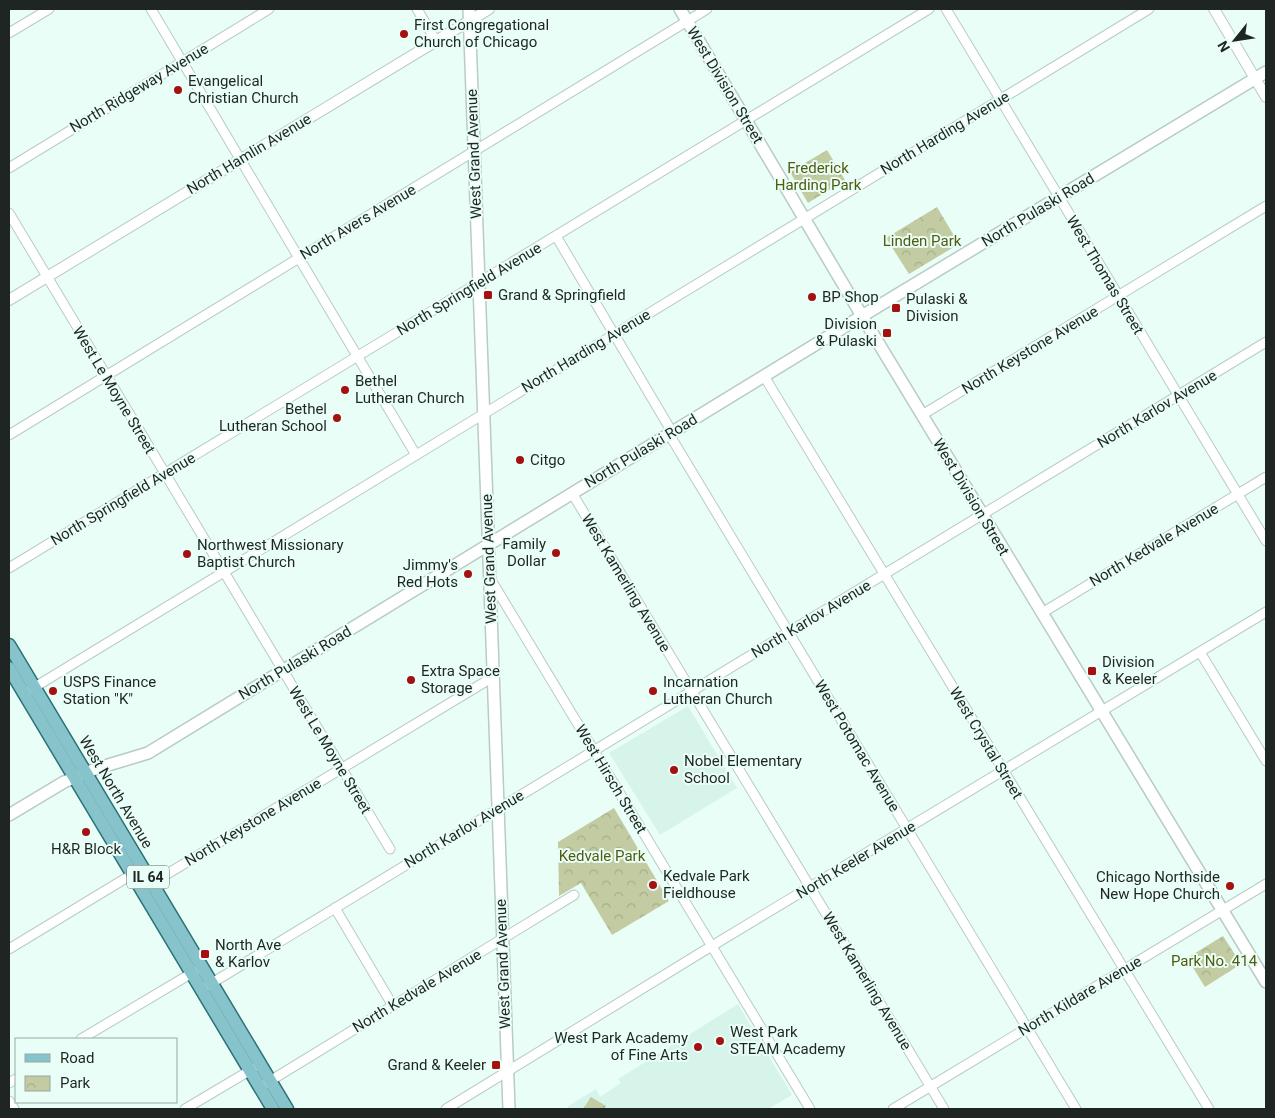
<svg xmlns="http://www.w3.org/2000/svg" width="1275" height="1118" font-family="Roboto,sans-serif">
  <defs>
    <pattern id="park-crowns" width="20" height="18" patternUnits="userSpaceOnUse" patternTransform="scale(1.25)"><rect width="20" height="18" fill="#c3cba2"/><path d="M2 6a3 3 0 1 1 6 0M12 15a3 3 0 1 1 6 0" fill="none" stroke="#a7ae8b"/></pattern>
  </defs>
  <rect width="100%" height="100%" fill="#eafef8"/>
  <g fill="#d7f4eb">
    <polygon points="688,706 737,788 660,835 609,753"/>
    <polygon points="738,1004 792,1095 768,1109 568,1109 568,1106 596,1089 600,1097 621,1083 618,1079"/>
  </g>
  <g fill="url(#park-crowns)">
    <polygon points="827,150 845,180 808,203 790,172"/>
    <polygon points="937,207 959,244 909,274 886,238"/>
    <polygon points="614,808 669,901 612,935 581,883 559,896 558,842"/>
    <polygon points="1223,936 1241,964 1205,987 1187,958"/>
    <polygon points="591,1097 606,1106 604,1109 583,1109"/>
  </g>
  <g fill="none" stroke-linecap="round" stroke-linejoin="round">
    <g stroke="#b8cbc5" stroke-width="11">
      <g id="minor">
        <polyline points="151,9 416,455"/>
        <polyline points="417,9 436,41"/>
        <polyline points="946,9 1266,541"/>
        <polyline points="9,33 49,9"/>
        <polyline points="9,168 269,9"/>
        <polyline points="9,213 390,849"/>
        <polyline points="556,236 672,432"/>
        <polyline points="764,376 1209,1109"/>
        <polyline points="922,415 1266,206"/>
        <polyline points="669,434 1076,1109"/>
        <polyline points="9,435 707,9"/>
        <polyline points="572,493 944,1109"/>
        <polyline points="9,568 929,9"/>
        <polyline points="491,580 810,1109"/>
        <polyline points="1042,613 1266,477"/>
        <polyline points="1200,652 1266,761"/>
        <polyline points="30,690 1149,9"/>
        <polyline points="149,885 493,677"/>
        <polyline points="335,908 393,1006"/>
        <polyline points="9,949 136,872"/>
        <polyline points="207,986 1266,342"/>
        <polyline points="81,1039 197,970"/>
        <polyline points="9,1083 16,1079"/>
        <polyline points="265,1084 574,895"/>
        <polyline points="9,1101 14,1109"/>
        <polyline points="185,1109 254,1068"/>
        <polyline points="446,1109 697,955 1266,612"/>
        <polyline points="893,1109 1266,884"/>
      </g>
    </g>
    <g stroke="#b8cbc5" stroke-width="12">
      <g id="tertiary">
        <polyline points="1214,9 1266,97"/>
        <polyline points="9,300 489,9"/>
      </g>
    </g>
    <g stroke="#b8cbc5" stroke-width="14">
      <g id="secondary">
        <polyline points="469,9 509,1109"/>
        <polyline points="680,9 862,316 1266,982"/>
        <polyline points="9,815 64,782 95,769 148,753 862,316 1266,72"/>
      </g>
    </g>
    <g stroke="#2d7278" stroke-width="15">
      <g id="primary">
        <polyline points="9,645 287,1109"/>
        <polyline points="9,668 273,1109"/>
      </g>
    </g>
    <use href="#minor" stroke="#fff" stroke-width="9"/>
    <use href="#tertiary" stroke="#fff" stroke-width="10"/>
    <use href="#secondary" stroke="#fff" stroke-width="11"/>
    <use href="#primary" stroke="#86c3ca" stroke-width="12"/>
  </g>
  <g fill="#a51010" stroke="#eafef8" stroke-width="2">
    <circle cx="404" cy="34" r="5"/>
    <circle cx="178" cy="90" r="5"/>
    <rect x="483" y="290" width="10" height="10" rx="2.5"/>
    <circle cx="812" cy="297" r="5"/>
    <rect x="891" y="303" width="10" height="10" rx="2.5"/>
    <rect x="882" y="328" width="10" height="10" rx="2.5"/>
    <circle cx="345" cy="390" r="5"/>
    <circle cx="337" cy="418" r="5"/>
    <circle cx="520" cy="460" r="5"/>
    <circle cx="556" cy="553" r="5"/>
    <circle cx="187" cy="554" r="5"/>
    <circle cx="468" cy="574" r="5"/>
    <rect x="1087" y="666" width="10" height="10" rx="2.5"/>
    <circle cx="411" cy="680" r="5"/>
    <circle cx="53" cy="691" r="5"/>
    <circle cx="653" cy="691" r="5"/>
    <circle cx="674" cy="770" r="5"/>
    <circle cx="86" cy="832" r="5"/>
    <circle cx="653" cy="885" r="5"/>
    <circle cx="1230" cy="886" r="5"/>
    <rect x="200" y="949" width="10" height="10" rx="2.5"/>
    <circle cx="720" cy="1041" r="5"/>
    <circle cx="698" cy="1047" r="5"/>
    <rect x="491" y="1060" width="10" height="10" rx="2.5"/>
  </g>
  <g text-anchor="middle" stroke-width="4" stroke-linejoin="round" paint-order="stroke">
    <rect fill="#eafef8" stroke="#5b6663" stroke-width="1" x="127" y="865.5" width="42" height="23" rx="4"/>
    <g font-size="14" font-weight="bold" fill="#1e2523">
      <text x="148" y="882">IL 64</text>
    </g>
    <g font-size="15" fill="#1e2523" stroke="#eafef8" text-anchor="start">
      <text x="414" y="30">First Congregational<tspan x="414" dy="17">Church of Chicago</tspan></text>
      <text x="188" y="86">Evangelical<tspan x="188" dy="17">Christian Church</tspan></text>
      <text x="498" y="300">Grand &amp; Springfield</text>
      <text x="822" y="302">BP Shop</text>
      <text x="906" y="304">Pulaski &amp;<tspan x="906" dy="17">Division</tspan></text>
      <text x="877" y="329" text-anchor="end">Division<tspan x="877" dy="17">&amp; Pulaski</tspan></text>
      <text x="355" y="386">Bethel<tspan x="355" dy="17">Lutheran Church</tspan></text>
      <text x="327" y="414" text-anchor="end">Bethel<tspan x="327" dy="17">Lutheran School</tspan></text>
      <text x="530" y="465">Citgo</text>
      <text x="546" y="549" text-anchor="end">Family<tspan x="546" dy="17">Dollar</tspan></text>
      <text x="197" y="550">Northwest Missionary<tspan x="197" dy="17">Baptist Church</tspan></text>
      <text x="458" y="570" text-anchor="end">Jimmy's<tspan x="458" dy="17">Red Hots</tspan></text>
      <text x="1102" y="667">Division<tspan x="1102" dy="17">&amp; Keeler</tspan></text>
      <text x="421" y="676">Extra Space<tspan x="421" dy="17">Storage</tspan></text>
      <text x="63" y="687">USPS Finance<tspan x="63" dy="17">Station "K"</tspan></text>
      <text x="663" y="687">Incarnation<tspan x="663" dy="17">Lutheran Church</tspan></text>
      <text x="684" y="766">Nobel Elementary<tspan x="684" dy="17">School</tspan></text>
      <text x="86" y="854" text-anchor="middle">H&amp;R Block</text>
      <text x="663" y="881">Kedvale Park<tspan x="663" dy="17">Fieldhouse</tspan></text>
      <text x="1220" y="882" text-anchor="end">Chicago Northside<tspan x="1220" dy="17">New Hope Church</tspan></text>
      <text x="215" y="950">North Ave<tspan x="215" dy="17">&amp; Karlov</tspan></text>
      <text x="730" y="1037">West Park<tspan x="730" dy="17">STEAM Academy</tspan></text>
      <text x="688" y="1043" text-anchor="end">West Park Academy<tspan x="688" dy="17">of Fine Arts</tspan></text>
      <text x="486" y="1070" text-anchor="end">Grand &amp; Keeler</text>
    </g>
    <g font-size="15" fill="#1e2523" stroke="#eafef8">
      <text transform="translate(725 85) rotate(59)" y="5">West Division Street</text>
      <text transform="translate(139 88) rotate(-31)" y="5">North Ridgeway Avenue</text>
      <text transform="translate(945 133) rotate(-31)" y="5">North Harding Avenue</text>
      <text transform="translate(249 154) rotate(-31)" y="5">North Hamlin Avenue</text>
      <text transform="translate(474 154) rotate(-92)" y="5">West Grand Avenue</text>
      <text transform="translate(1038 210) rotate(-31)" y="5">North Pulaski Road</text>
      <text transform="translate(358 222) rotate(-31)" y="5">North Avers Avenue</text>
      <text transform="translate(1105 275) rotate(59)" y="5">West Thomas Street</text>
      <text transform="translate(469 289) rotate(-31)" y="5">North Springfield Avenue</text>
      <text transform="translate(1030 350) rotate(-31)" y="5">North Keystone Avenue</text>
      <text transform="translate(586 351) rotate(-31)" y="5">North Harding Avenue</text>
      <text transform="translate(114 390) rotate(59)" y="5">West Le Moyne Street</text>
      <text transform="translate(1157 409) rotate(-31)" y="5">North Karlov Avenue</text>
      <text transform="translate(641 451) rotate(-31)" y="5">North Pulaski Road</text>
      <text transform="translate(971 497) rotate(59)" y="5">West Division Street</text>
      <text transform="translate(123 499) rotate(-31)" y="5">North Springfield Avenue</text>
      <text transform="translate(1154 545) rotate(-31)" y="5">North Kedvale Avenue</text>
      <text transform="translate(489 559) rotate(-92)" y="5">West Grand Avenue</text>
      <text transform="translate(626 583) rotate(59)" y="5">West Kamerling Avenue</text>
      <text transform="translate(811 619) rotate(-31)" y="5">North Karlov Avenue</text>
      <text transform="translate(295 663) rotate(-31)" y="5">North Pulaski Road</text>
      <text transform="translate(986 743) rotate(59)" y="5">West Crystal Street</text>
      <text transform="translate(857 746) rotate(59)" y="5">West Potomac Avenue</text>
      <text transform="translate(330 750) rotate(59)" y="5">West Le Moyne Street</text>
      <text transform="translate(611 779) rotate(59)" y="5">West Hirsch Street</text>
      <text transform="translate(116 792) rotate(59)" y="5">West North Avenue</text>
      <text transform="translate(253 822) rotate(-31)" y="5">North Keystone Avenue</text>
      <text transform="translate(464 829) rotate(-31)" y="5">North Karlov Avenue</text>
      <text transform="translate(856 860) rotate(-31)" y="5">North Keeler Avenue</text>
      <text transform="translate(503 964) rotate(-92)" y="5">West Grand Avenue</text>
      <text transform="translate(867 981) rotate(59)" y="5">West Kamerling Avenue</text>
      <text transform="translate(417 991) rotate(-31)" y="5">North Kedvale Avenue</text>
      <text transform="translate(1080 996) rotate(-31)" y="5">North Kildare Avenue</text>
    </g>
    <g font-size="15" fill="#525c0f" stroke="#eafef8">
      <text x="818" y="173">Frederick<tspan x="818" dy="17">Harding Park</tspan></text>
      <text x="922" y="246">Linden Park</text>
      <text x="602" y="861">Kedvale Park</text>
      <text x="1214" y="966">Park No. 414</text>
    </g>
  </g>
  <rect width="1275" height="1118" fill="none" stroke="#1e2523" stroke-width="20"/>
  <rect x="15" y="1038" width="162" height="65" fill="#eafef8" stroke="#98a7a3"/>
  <rect x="25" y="1054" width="25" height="8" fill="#86c3ca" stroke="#98a7a3"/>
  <text x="60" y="1063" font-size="15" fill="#1e2523">Road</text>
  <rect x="25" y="1076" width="25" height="15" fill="url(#park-crowns)" stroke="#98a7a3"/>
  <text x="60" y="1088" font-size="15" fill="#1e2523">Park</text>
  <g transform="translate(1235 40) rotate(240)" stroke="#eafef8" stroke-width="4" paint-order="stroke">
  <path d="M0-4L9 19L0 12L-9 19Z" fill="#1e2523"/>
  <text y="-8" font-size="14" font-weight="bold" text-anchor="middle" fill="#1e2523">N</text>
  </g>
</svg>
